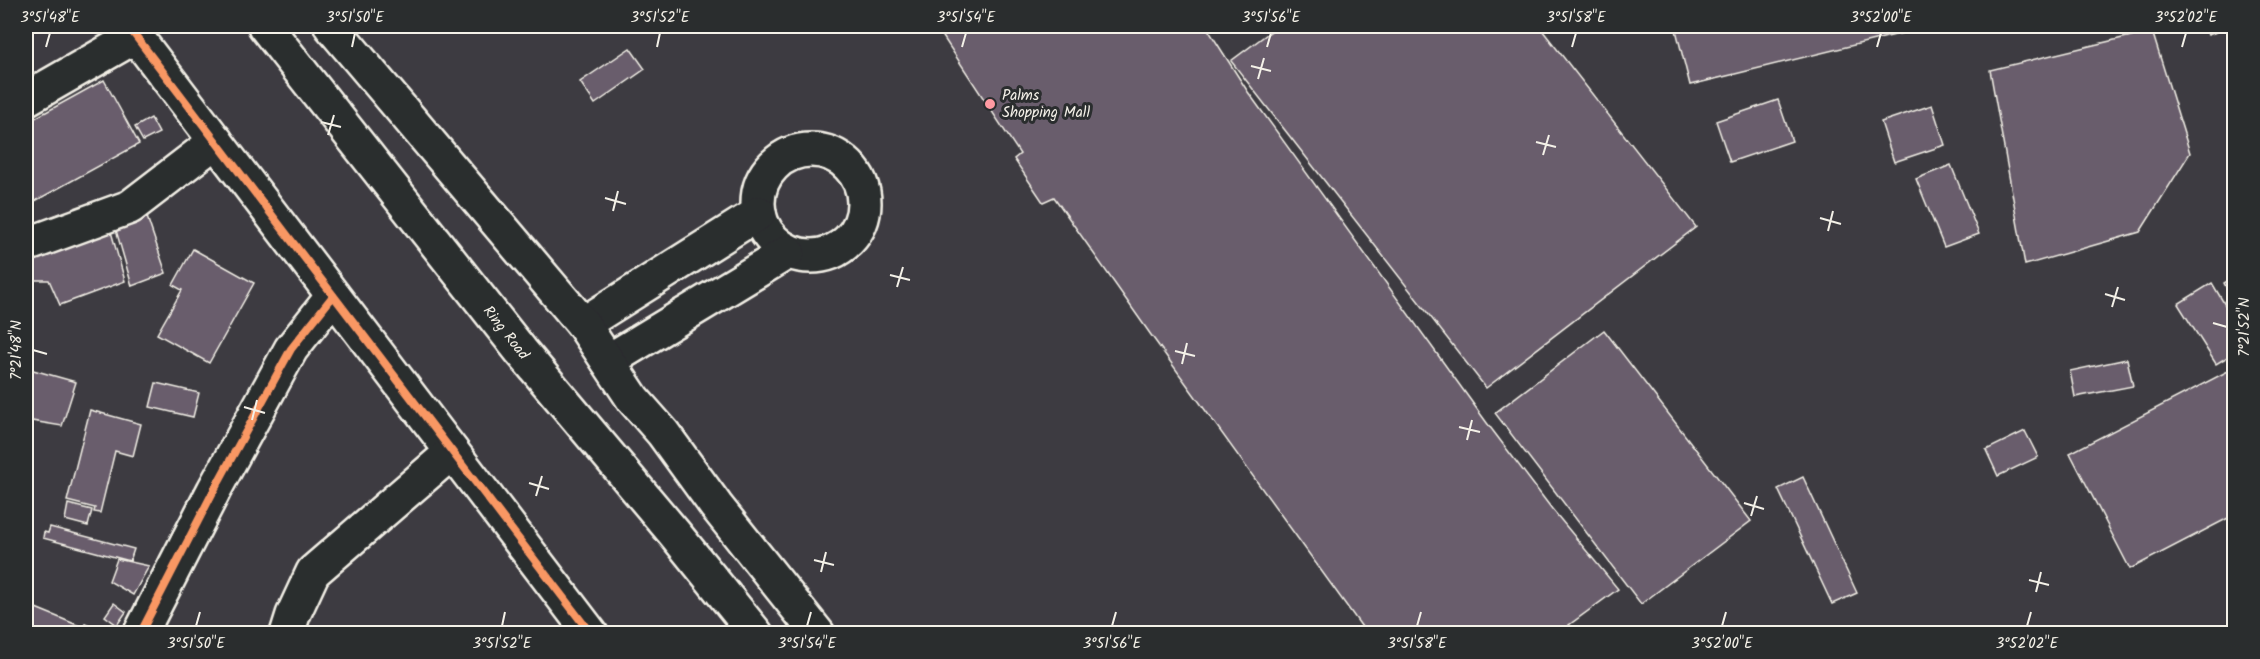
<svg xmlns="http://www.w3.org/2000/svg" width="2260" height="659" font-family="Kalam,sans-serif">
  <rect width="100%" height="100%" fill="#3d3b41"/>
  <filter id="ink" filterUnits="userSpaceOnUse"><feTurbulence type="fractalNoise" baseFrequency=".0167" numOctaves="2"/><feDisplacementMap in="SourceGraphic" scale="12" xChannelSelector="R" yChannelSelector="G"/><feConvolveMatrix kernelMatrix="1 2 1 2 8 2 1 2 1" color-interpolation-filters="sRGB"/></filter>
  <g filter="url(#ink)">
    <g fill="#695d6c" stroke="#f4f1e8" stroke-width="1.5">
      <polygon points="936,26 1206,26 1248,92 1487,423 1552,509 1618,589 1569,625 1575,634 1367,634 1151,335 1054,197 1043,202 1014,159 1020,154"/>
      <polygon points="1278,26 1539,26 1696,227 1486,388 1231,61"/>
      <polygon points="1675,26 1932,26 1690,85"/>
      <polygon points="2204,26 2230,26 2230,27 2208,35"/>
      <polygon points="2152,31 2190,153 2140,232 2025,265 1990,70"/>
      <polygon points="630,48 645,69 595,104 580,82"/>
      <polygon points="104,80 139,144 26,206 26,123"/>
      <polygon points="1778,100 1792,141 1730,162 1716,121"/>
      <polygon points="1932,105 1945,145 1894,162 1881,122"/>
      <polygon points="151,118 159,133 143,141 135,127"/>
      <polygon points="1951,165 1979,234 1944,247 1916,179"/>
      <polygon points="145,211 166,273 132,286 114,223"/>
      <polygon points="110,228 125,281 60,305 49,280 34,280 29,249"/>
      <polygon points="193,249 254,283 209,363 157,334 182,290 173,285"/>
      <polygon points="2234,277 2234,302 2224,283"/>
      <polygon points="2212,283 2234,320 2234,353 2216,364 2178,304"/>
      <polygon points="1604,330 1751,521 1641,604 1495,413"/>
      <polygon points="2127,359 2133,386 2075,397 2070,371"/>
      <polygon points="26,368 76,382 62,426 26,420"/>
      <polygon points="2230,370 2234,378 2234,515 2130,569 2070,453"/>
      <polygon points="156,383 199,393 193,417 150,407"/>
      <polygon points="90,410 141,424 133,456 115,451 100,513 94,512 95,508 67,501"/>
      <polygon points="2025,431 2038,457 1998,476 1986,450"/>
      <polygon points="1803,477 1857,593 1832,604 1778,489"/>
      <polygon points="68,504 92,510 88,526 65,520"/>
      <polygon points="50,527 134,549 130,561 43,538 44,532 48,533"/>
      <polygon points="117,559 149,566 133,595 109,581"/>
      <polygon points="114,603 126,612 117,625 105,616"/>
      <polygon points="26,604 82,627 79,634 26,634"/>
      <polygon points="85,624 108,634 81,634"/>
    </g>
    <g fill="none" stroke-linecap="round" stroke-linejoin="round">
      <g stroke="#f4f1e8" stroke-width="38">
        <g id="minor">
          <polyline points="128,26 591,634"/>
          <polyline points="26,99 136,36"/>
          <circle cx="811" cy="203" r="53"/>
          <polyline points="26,245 130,207 216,141"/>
          <polyline points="583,324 759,213"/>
          <polyline points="608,361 788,252"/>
          <polyline points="140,634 214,490 291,349 333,296"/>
          <polyline points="287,634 293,615 313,572 452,452"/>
        </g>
      </g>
      <g stroke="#f4f1e8" stroke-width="38">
        <g id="major">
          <path id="s1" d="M265 26 521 351 675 534 756 634"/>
          <polyline points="331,26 583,324 633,399 663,433 716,506 818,634"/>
        </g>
      </g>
      <use href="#minor" stroke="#2a2d2e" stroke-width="33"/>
      <use href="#major" stroke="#2a2d2e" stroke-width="33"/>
      <g stroke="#2a2d2e" stroke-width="11">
        <g id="cycleway">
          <polyline points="128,26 591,634"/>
          <polyline points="140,634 214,490 291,349 333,296"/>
        </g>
      </g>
      <use href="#cycleway" stroke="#f99763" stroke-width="8"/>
    </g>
  </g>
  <path fill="none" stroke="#f4f1e8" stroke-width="2" d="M46 47 50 33M352 47 355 33M657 47 660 33M962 47 966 33M1267 47 1271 33M1572 47 1576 33M1877 47 1881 33M2182 47 2186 33M1251 66 1271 71M1258 79 1264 58M321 122 341 127M328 135 334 115M1536 142 1556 147M1543 155 1549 135M605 198 626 204M613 211 618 191M1820 218 1841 224M1828 231 1833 211M890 275 910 280M897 287 903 267M2105 294 2125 300M2112 307 2118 287M2213 323 2227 327M33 350 47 354M1175 351 1195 356M1182 364 1187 343M244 407 265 413M252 420 257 400M1459 427 1480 432M1467 440 1472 420M529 483 549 489M536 496 542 476M1744 503 1764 509M1751 516 1757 496M814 560 834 565M821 572 826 552M2029 580 2049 585M2036 592 2041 572M196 626 200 612M502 626 505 612M807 626 811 612M1112 626 1116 612M1417 626 1421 612M1722 626 1726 612M2027 626 2031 612"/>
  <circle fill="#ff9aa2" stroke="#2a2d2e" stroke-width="2" cx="990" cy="104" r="6"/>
  <g text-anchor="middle" stroke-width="6" stroke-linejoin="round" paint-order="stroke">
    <g font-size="15" fill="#f4f1e8" stroke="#2a2d2e" text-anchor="start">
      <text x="1002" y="100">Palms<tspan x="1002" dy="17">Shopping Mall</tspan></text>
    </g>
    <g font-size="15" fill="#f4f1e8" stroke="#2a2d2e">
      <text dy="5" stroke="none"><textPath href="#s1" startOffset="390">Ring Road</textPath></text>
    </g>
  </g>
  <rect width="2260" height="659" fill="none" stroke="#2a2d2e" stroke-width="66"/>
  <rect x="33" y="33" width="2194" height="593" fill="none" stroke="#f4f1e8" stroke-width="2"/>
  <g font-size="15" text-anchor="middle" fill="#f4f1e8">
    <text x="50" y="22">3°51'48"E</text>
    <text x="355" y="22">3°51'50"E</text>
    <text x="660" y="22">3°51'52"E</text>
    <text x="966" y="22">3°51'54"E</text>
    <text x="1271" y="22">3°51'56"E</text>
    <text x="1576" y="22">3°51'58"E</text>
    <text x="1881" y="22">3°52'00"E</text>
    <text x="2186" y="22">3°52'02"E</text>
    <text transform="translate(2244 327) rotate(-90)" y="5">7°21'52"N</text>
    <text transform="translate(16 350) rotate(-90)" y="5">7°21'48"N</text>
    <text x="196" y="648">3°51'50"E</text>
    <text x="502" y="648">3°51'52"E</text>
    <text x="807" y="648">3°51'54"E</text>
    <text x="1112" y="648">3°51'56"E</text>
    <text x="1417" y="648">3°51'58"E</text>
    <text x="1722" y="648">3°52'00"E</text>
    <text x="2027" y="648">3°52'02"E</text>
  </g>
</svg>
